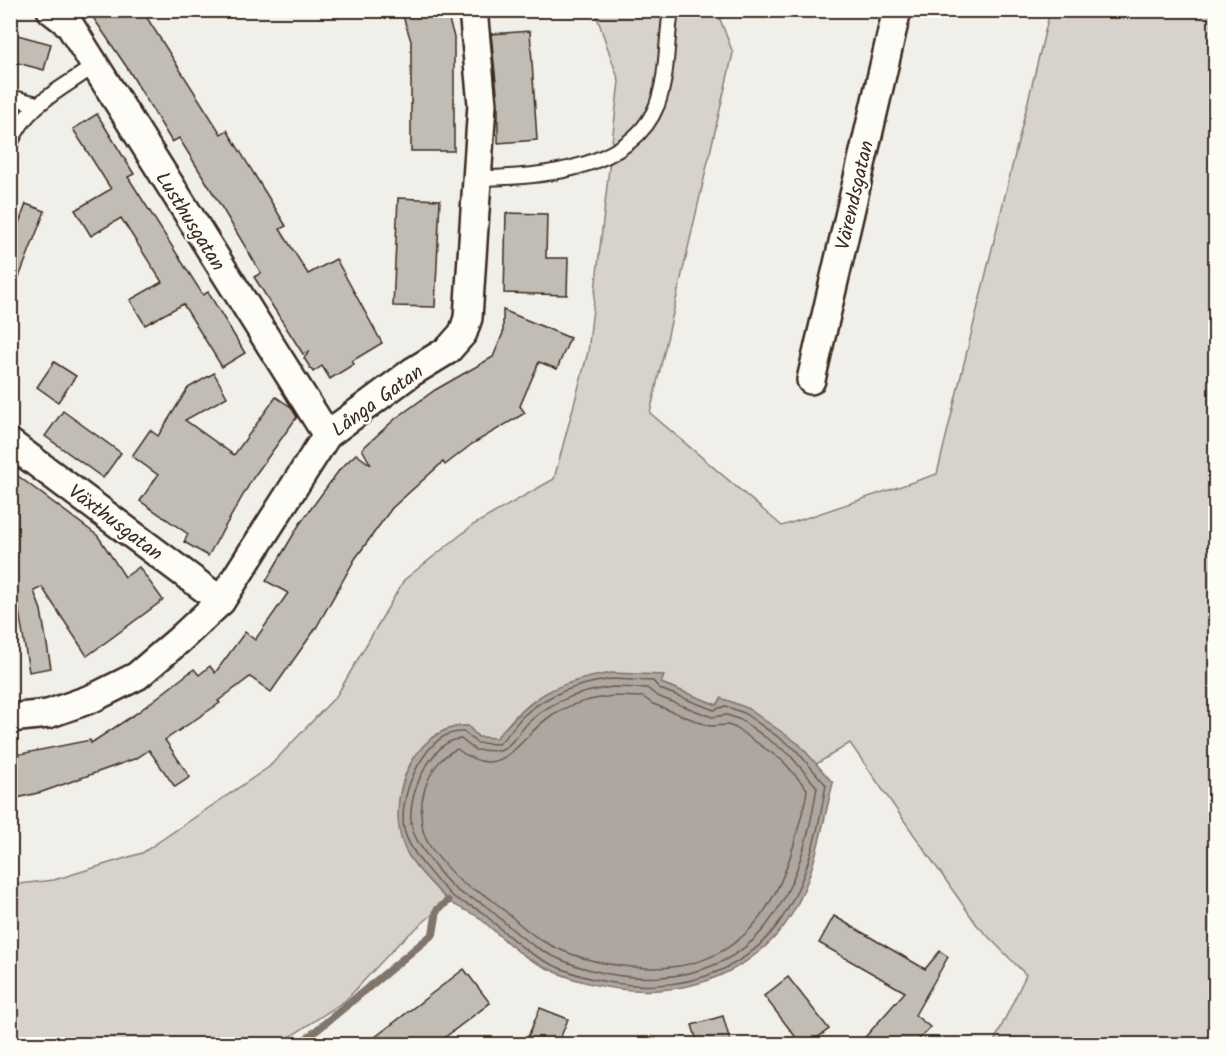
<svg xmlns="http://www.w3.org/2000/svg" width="1226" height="1055" font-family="Kalam,sans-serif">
  <rect width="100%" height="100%" fill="#f1efea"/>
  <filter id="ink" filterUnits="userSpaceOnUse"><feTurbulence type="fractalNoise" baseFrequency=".0167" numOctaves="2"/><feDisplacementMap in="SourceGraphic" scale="12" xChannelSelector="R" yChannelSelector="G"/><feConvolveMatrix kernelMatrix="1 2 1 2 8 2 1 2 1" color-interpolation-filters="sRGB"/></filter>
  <g filter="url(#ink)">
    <path fill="#d7d2cc" stroke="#897e75" stroke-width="1.5" d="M595 11H717L733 53 650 413 782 526 937 474 1050 11H1215V1044H993L1026 975 977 925 850 743 815 765 799 744 717 705 661 683 664 675 520 711 496 738 478 737 468 726C430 725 403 764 399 800 398 812 406 843 410 855 413 867 439 890 448 901L399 943 345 1001 279 1044H11L10 885 54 880 142 853 269 767 337 695 404 580 473 525 554 479 588 352 619 81Z"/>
    <path fill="#aea69f" stroke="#80746b" stroke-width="1.5" d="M611 673 664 675 661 683 717 705 721 698 747 708 799 744 833 783C820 834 812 898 774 938 710 1005 607 1003 531 960 510 948 496 931 478 917 469 911 458 908 450 902 442 896 416 867 410 858 380 814 409 724 468 726L478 737 496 738C535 694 553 683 611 673Z"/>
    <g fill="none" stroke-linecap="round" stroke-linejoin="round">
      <g stroke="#695c52" stroke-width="1.5">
        <path d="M612 679 653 681 660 689 714 710 725 706 744 713 795 749 826 785C818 834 804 894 771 933 713 1001 603 997 532 954 513 942 499 927 483 913 474 906 460 903 451 895 436 881 408 850 404 829 400 805 410 776 424 756 434 742 445 731 464 732L477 743 498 744C508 737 514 725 523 716 548 693 579 684 612 679Z"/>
        <path d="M612 687 647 688 657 696 712 717 727 715 741 720 789 754 817 787C810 834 796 888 766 926 713 994 603 988 536 947 517 936 504 921 487 907 479 900 468 898 459 892 446 883 418 846 413 831 406 810 417 779 429 762 437 751 446 739 461 739L475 750 500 751C513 745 520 730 530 721 554 699 581 692 612 687Z"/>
        <path d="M613 696 643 697 653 704 709 726 728 725 736 728 783 761 807 789C806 802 801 816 798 829 777 917 731 977 632 967 599 964 570 957 541 940 522 929 509 913 492 900 484 893 472 890 464 884 455 878 433 852 428 843 412 814 425 762 457 749 504 785 518 737 552 715 571 703 591 699 613 696Z"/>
      </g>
      <polyline stroke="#80746b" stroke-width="8" points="300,1044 433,934 437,910 448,901"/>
    </g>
    <g fill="#c1bcb4" stroke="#3b2a1e" stroke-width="1.5">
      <polygon points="88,10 142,10 221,134 227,130 286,226 280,229 308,274 336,259 382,343 352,361 354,364 330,379 322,366 313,372 304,358 310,351 303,354 254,277 261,273 210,188 179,138 172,142 128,69"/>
      <polygon points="401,10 446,10 454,37 454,151 411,151 411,41"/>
      <polygon points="530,31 537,140 498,143 498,102 491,34"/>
      <polygon points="10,33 51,44 44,70 10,61"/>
      <polygon points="97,114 134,174 128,177 203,295 208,292 245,353 222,367 183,304 145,325 130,300 162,282 121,218 91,236 75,210 111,189 73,129"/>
      <polygon points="398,198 440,200 435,307 393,306"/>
      <polygon points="26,204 45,211 12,295 10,219 19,223"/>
      <polygon points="506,213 547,214 546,258 568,258 567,295 504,293"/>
      <polygon points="503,310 570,338 557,369 539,362 520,406 525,413 472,444 445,465 443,462 392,508 355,559 316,628 271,692 250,677 218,701 220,703 165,740 190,777 175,787 149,750 137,758 42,792 17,798 14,789 10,790 10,756 90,740 91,743 137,713 194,669 199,675 210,666 215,673 245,632 255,640 288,593 266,581 299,525 340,469 356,454 371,465 362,449 395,419 435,390 493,357 503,333"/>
      <polygon points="54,362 76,376 58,402 37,387"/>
      <polygon points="214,373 227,397 185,420 234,455 276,397 291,407 297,417 253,478 208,556 184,542 188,534 140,501 158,475 132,456 150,430 158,436 188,388"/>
      <polygon points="63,411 121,453 103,478 45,436"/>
      <polygon points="10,470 98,536 125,577 139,567 163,600 87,656 42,587 34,591 41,610 51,668 29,672 14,581 10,578"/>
      <polygon points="834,916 925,969 940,951 948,957 915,1015 930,1027 915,1044 859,1044 905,992 819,943"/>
      <polygon points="464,969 490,1003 436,1044 366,1044"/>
      <polygon points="788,977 829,1029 809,1044 801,1044 764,996"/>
      <polygon points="540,1008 568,1019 558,1044 525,1044"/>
      <polygon points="723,1016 731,1044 698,1044 692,1025"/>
    </g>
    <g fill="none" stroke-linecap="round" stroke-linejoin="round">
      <g stroke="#3b2a1e" stroke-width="18">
        <g id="lane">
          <polyline points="10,97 37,104"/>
          <path d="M10 144C28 102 60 91 95 65"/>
          <path d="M475 178C535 178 631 171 657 105 668 75 666 42 671 10"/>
        </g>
      </g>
      <g stroke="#3b2a1e" stroke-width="32">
        <g id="street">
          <polyline points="51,10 69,24 327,435"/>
          <polyline points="811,380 897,10"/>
          <polyline points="10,443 221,601"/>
          <polyline points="10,718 48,714 93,698 137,676 179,640 221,601 327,435 412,372 448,350 463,333 468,318 482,104 473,10"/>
        </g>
      </g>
      <use href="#lane" stroke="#fdfcf7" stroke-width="14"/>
      <use href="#street" stroke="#fdfcf7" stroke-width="27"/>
    </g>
  </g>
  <g text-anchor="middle" stroke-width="5" stroke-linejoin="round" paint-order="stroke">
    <g font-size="20" fill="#3b2a1e" stroke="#fdfcf7">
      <text transform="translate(854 195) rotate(-77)" y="7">Värendsgatan</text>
      <text transform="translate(191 221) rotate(58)" y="7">Lusthusgatan</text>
      <text transform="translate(377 400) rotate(-36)" y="7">Långa Gatan</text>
      <text transform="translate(116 522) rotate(37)" y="7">Växthusgatan</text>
    </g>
  </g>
  <rect width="1226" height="1055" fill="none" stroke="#fdfcf7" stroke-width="36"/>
  <rect x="18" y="18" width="1190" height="1019" fill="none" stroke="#3b2a1e" stroke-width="2" filter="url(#ink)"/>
</svg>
